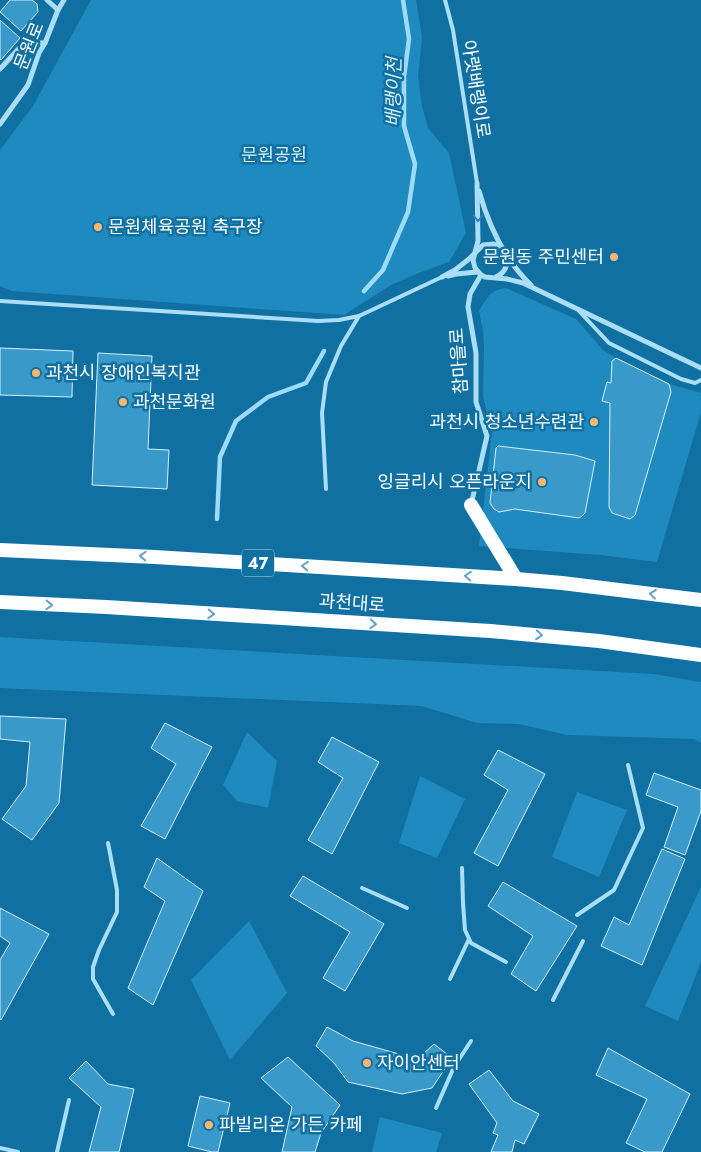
<svg xmlns="http://www.w3.org/2000/svg" width="701" height="1152" font-family="Jost,'Noto Sans KR',sans-serif">
  <rect width="100%" height="100%" fill="#1070a2"/>
  <g fill="#1f8ac0">
    <polygon points="91,0 416,0 422,37 418,77 422,106 428,128 449,153 466,233 449,262 421,272 391,285 344,315 12,291 0,286 0,150 33,106"/>
    <path d="M506 288 576 319 604 351 616 358 669 384 701 393V412L657 562 601 555 479 546 492 432 483 396 484 348 483 331 479 311C487 298 490 290 506 288Z"/>
    <polygon points="0,637 653,674 701,682 701,742 694,739 567,735 519,724 477,723 422,706 0,688"/>
    <polygon points="247,732 277,761 268,808 237,801 223,785"/>
    <polygon points="420,776 465,799 437,858 399,843"/>
    <polygon points="577,792 627,810 599,877 552,857"/>
    <polygon points="701,887 701,962 678,1021 645,1006"/>
    <polygon points="249,921 287,993 230,1060 191,980"/>
    <polygon points="380,1117 442,1133 436,1152 372,1152"/>
  </g>
  <g fill="none" stroke-linecap="round" stroke-linejoin="round">
    <g stroke="#9cdbf9" stroke-width="4.5">
      <polyline points="364,291 383,270 408,212 415,164 404,126 404,77 409,39 403,0"/>
      <polyline points="217,519 220,457 236,421 268,397 306,383 324,351"/>
    </g>
  </g>
  <g fill="#3999c8" stroke="#d3f0fe">
    <polygon points="10,0 32,0 37,4 38,12 21,31 0,12"/>
    <polygon points="0,20 20,38 1,60 0,59"/>
    <polygon points="0,348 73,351 72,397 0,395"/>
    <polygon points="98,353 152,356 148,449 169,450 167,489 92,485"/>
    <polygon points="616,358 669,384 671,392 635,515 630,519 612,513 609,507 610,403 602,401 607,382 611,383 612,361"/>
    <polygon points="498,446 575,455 595,461 585,513 582,516 579,518 515,509 499,512 494,509 490,503 496,448"/>
    <polygon points="0,716 66,719 59,803 32,840 2,819 26,786 30,742 0,739"/>
    <polygon points="165,723 212,747 165,839 141,826 176,764 151,748"/>
    <polygon points="332,737 379,762 332,854 308,840 343,778 318,762"/>
    <polygon points="498,750 545,774 498,866 474,853 508,790 484,775"/>
    <polygon points="654,773 701,790 701,811 685,855 664,847 678,807 646,795"/>
    <polygon points="662,849 685,859 642,965 601,946 614,917 629,925"/>
    <polygon points="157,858 203,891 153,1005 128,988 165,901 144,887"/>
    <polygon points="303,876 384,924 345,991 323,978 350,932 290,896"/>
    <polygon points="503,882 577,926 536,991 511,974 533,936 488,906"/>
    <polygon points="0,908 49,934 1,1020 0,1019 0,960 10,943 0,936"/>
    <polygon points="327,1027 353,1041 413,1058 422,1055 434,1044 452,1058 432,1088 402,1094 348,1082 334,1063 316,1046"/>
    <polygon points="608,1048 690,1094 662,1152 645,1152 626,1143 647,1099 596,1075"/>
    <polygon points="288,1057 340,1105 321,1133 315,1152 282,1152 292,1107 261,1078"/>
    <polygon points="86,1061 108,1084 134,1089 119,1152 89,1152 101,1107 69,1078"/>
    <polygon points="489,1070 513,1101 539,1114 524,1144 515,1140 512,1152 491,1152 498,1135 493,1133 497,1123 469,1084"/>
    <polygon points="200,1096 230,1103 218,1152 212,1152 188,1146"/>
  </g>
  <g fill="none" stroke-linecap="round" stroke-linejoin="round">
    <g stroke="#aaddf6" stroke-width="4">
      <polyline points="445,0 453,30 477,183"/>
      <polyline points="0,301 318,321 339,320 359,316 442,277"/>
      <polyline points="579,311 609,343 681,379 695,383 701,380"/>
      <polyline points="326,489 322,413 326,382 341,346 359,316"/>
      <polyline points="108,843 117,890 117,912 99,950 93,967 93,979 113,1014"/>
      <polyline points="462,868 463,903 465,930 471,943 506,962"/>
      <polyline points="362,888 407,908"/>
      <polyline points="577,915 614,890 643,828 628,765"/>
      <polyline points="450,979 469,939"/>
      <polyline points="553,1000 583,941"/>
      <polyline points="436,1108 454,1067 471,1041"/>
      <polyline points="0,1148 18,1152"/>
      <polyline points="57,1152 69,1100"/>
    </g>
    <g stroke="#aaddf6" stroke-width="5">
      <polyline points="47,0 58,10"/>
      <polyline points="0,69 24,43 45,43"/>
      <polyline points="0,124 28,85 39,53 45,43 58,10 64,0"/>
      <polyline points="477,183 478,241 473,260 475,268 481,275 485,277 507,279 523,283 701,368"/>
      <path d="M479 191C489 227 504 259 531 285"/>
      <polyline points="448,276 456,274 477,272"/>
      <polyline points="442,277 455,270 469,259 483,245 494,244 499,246"/>
      <path d="M496 277C505 273 508 266 507 256"/>
      <polyline points="471,505 487,436 476,402 476,353 468,307 470,294 481,275"/>
    </g>
    <g stroke="#fcfeff" stroke-width="14">
      <polyline points="471,505 516,579"/>
      <polyline points="0,550 155,557 516,579 562,583 701,600"/>
      <polyline points="0,602 106,607 490,631 599,641 701,655"/>
    </g>
  </g>
  <defs><path id="oneway-chevron" d="M-2-3.5L2.5 0L-2 3.5" fill="none" stroke-width="1.6" stroke-linecap="round" stroke-linejoin="round" transform="scale(1.25)"/></defs>
  <use stroke="#2f86b3" href="#oneway-chevron" transform="translate(478 218) rotate(90)"/>
  <g stroke="#63a2c3">
    <use href="#oneway-chevron" transform="translate(143 556) rotate(-177)"/>
    <use href="#oneway-chevron" transform="translate(305 566) rotate(-176)"/>
    <use href="#oneway-chevron" transform="translate(468 576) rotate(-176)"/>
    <use href="#oneway-chevron" transform="translate(653 594) rotate(-173)"/>
    <use href="#oneway-chevron" transform="translate(49 605) rotate(3)"/>
    <use href="#oneway-chevron" transform="translate(211 614) rotate(4)"/>
    <use href="#oneway-chevron" transform="translate(373 624) rotate(4)"/>
    <use href="#oneway-chevron" transform="translate(539 635) rotate(5)"/>
  </g>
  <g fill="#ffb66f" stroke="#1070a2" stroke-width="2">
    <circle cx="98" cy="227" r="5"/>
    <circle cx="614" cy="257" r="5"/>
    <circle cx="36" cy="373" r="5"/>
    <circle cx="123" cy="402" r="5"/>
    <circle cx="594" cy="422" r="5"/>
    <circle cx="542" cy="482" r="5"/>
    <circle cx="367" cy="1063" r="5"/>
    <circle cx="209" cy="1125" r="5"/>
  </g>
  <g text-anchor="middle" stroke-width="5" stroke-linejoin="round" paint-order="stroke">
    <rect fill="#1070a2" stroke="#b7d4e3" stroke-width="1" x="242" y="549.5" width="32" height="27" rx="4"/>
    <g font-size="16" font-weight="bold" fill="#fff">
      <text x="258" y="569">47</text>
    </g>
    <g font-size="18" fill="#fff" stroke="#1070a2">
      <text transform="translate(29 46) rotate(-68)" y="6">문원로</text>
      <text transform="translate(476 89) rotate(81)" y="6">아랫배랭이로</text>
      <text transform="translate(459 361) rotate(-94)" y="6">참마을로</text>
      <text transform="translate(352 603) rotate(4)" y="6">과천대로</text>
    </g>
    <g font-size="18" fill="#d3f0fe" stroke="#1070a2">
      <text x="274" y="161">문원공원</text>
    </g>
    <g font-size="18" fill="#fff" stroke="#1070a2" text-anchor="start">
      <text x="108" y="233">문원체육공원 축구장</text>
      <text x="604" y="263" text-anchor="end">문원동 주민센터</text>
      <text x="46" y="379">과천시 장애인복지관</text>
      <text x="133" y="408">과천문화원</text>
      <text x="584" y="428" text-anchor="end">과천시 청소년수련관</text>
      <text x="532" y="488" text-anchor="end">잉글리시 오픈라운지</text>
      <text x="377" y="1069">자이안센터</text>
      <text x="219" y="1131">파빌리온 가든 카페</text>
    </g>
    <g font-size="19" font-style="italic" fill="#d4effd" stroke="#1070a2">
      <text transform="translate(393 92) rotate(-89)" y="7">배랭이천</text>
    </g>
  </g>
</svg>
